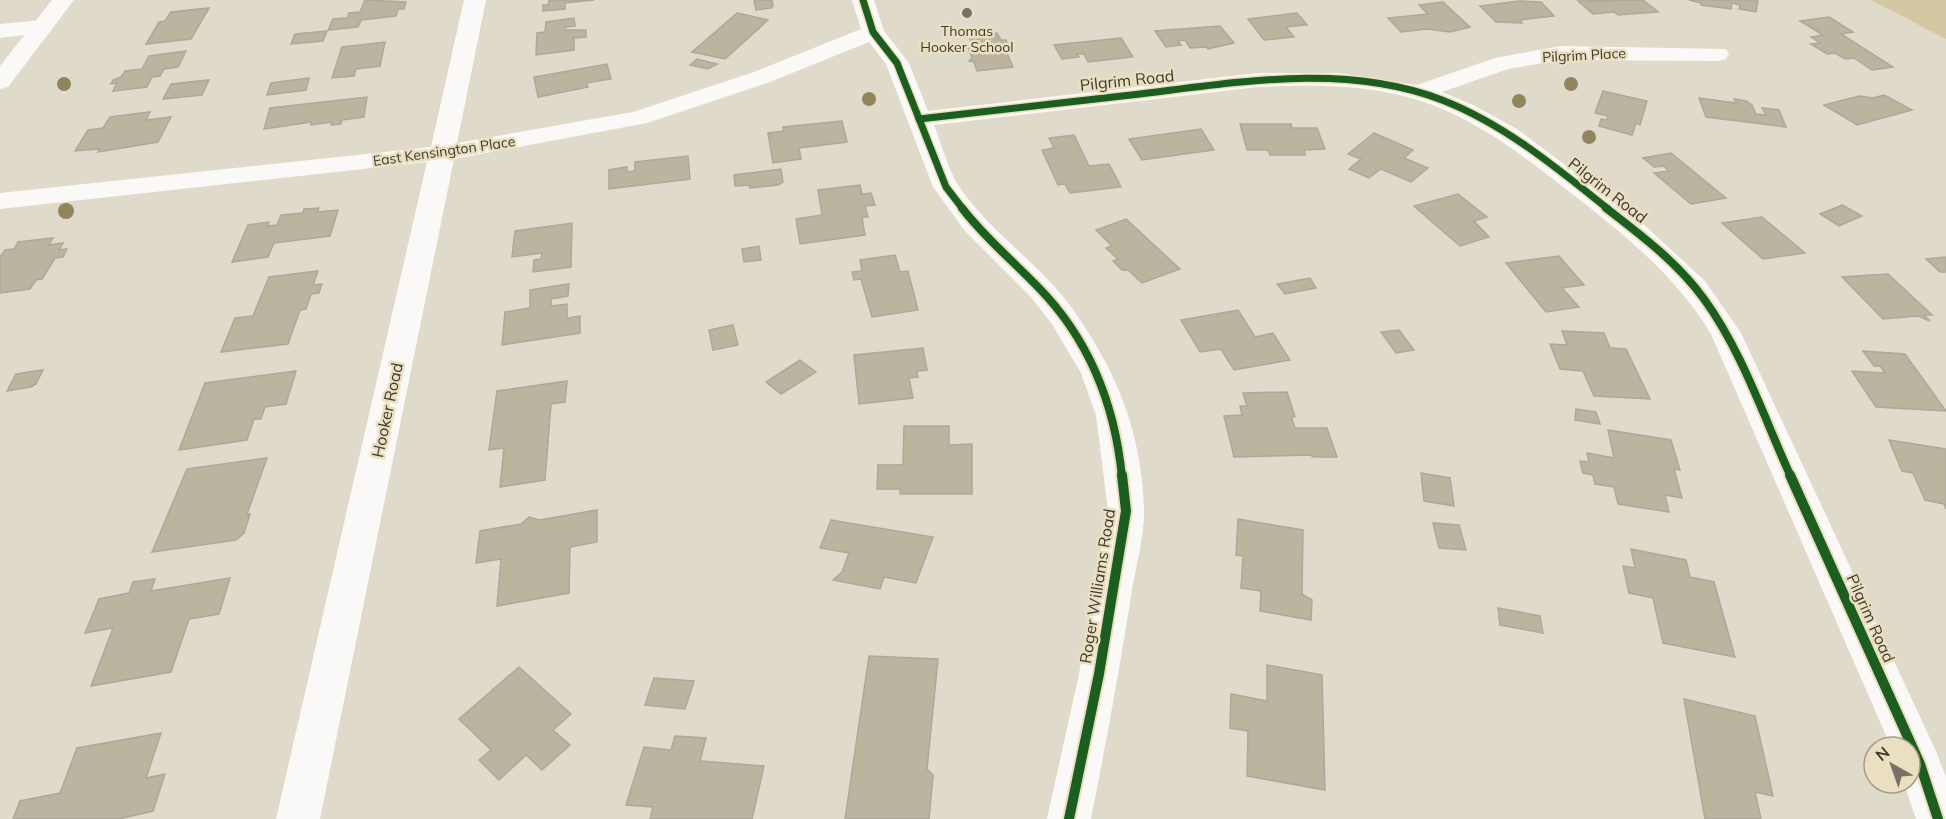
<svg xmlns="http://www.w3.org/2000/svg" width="1946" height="819" font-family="Mulish,sans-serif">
  <rect width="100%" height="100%" fill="#e0daca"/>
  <polygon fill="#d4c8a3" points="1871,0 1946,0 1946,39"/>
  <g fill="#bbb49f" stroke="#ada89b" stroke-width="1.5">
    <polygon points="365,0 406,2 404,9 398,9 396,16 361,20 358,27 328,30 333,19 347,18 349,13 360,12"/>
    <polygon points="549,0 594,0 565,3 565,9 543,11 543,5 548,5"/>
    <polygon points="772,0 773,6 771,8 756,10 754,1"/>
    <polygon points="1643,0 1658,12 1618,15 1614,12 1593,14 1578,1"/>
    <polygon points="1689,0 1753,0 1758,1 1756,12 1739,9 1740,5 1732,3 1731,9 1701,5 1701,3"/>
    <polygon points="1519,1 1541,2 1554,16 1520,20 1522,23 1496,22 1480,6"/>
    <polygon points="1443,2 1470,27 1450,32 1427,29 1401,32 1388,18 1428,14 1419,5"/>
    <polygon points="209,8 191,39 146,44 159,22 165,21 171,12"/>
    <polygon points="737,13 768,20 725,59 692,52"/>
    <polygon points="1297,13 1307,25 1286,27 1294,37 1264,40 1248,19"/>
    <polygon points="1829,17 1853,32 1841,34 1893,67 1872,70 1854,58 1845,59 1835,53 1827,54 1811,44 1820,43 1811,37 1823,35 1800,21"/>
    <polygon points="574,18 575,26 565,27 565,30 586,30 586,37 574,38 574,50 536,55 537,33 545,32 546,22"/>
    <polygon points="1220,26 1234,43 1208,49 1206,47 1190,48 1185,40 1178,41 1181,45 1166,47 1155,31"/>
    <polygon points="327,31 323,41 291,44 295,34"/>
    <polygon points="997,33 1001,40 1006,40 1008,44 1003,44 1013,67 977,71 974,62 969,61 972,58 968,48 981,47 979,43 972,44 969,36"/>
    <polygon points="1121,38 1133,57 1088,62 1084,54 1077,54 1079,57 1062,59 1054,45"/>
    <polygon points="385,42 380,66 356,69 354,76 332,78 342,47"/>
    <polygon points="186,51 178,67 164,69 160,76 152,77 147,87 113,91 117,83 111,84 113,80 121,77 125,71 142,69 149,56"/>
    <polygon points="697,59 717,64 708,69 690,65"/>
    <polygon points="607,64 611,79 586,83 588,87 538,97 534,77"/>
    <polygon points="309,78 306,90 267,95 271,83"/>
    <polygon points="209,80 202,95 163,99 171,84"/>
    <polygon points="1603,91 1647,101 1640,125 1636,123 1632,135 1599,126 1601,119 1607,120 1608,116 1595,113"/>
    <polygon points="1884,95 1912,110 1857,125 1824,105 1859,96 1873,98"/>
    <polygon points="367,97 364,117 342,120 341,124 331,125 332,122 311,125 311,122 264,129 270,108"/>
    <polygon points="1699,98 1736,103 1734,99 1746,101 1752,105 1756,114 1766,115 1762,108 1779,110 1786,127 1706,117"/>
    <polygon points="150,112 146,120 171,117 158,142 98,152 100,149 75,151 88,130 103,128 110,117"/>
    <polygon points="842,121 847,142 799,148 801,159 773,163 768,133 784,131 783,127"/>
    <polygon points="1240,124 1291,124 1292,128 1317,128 1325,149 1304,150 1305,155 1270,155 1268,150 1247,150"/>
    <polygon points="1201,129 1214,150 1142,160 1129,139"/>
    <polygon points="1374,133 1413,150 1404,158 1428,168 1411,182 1381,169 1369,178 1349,169 1361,159 1348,154"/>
    <polygon points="1074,135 1089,166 1109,164 1121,187 1070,193 1065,184 1058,185 1042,150 1054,148 1049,138"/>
    <polygon points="1671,153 1726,198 1691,204 1654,173 1669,171 1663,166 1654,167 1643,158"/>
    <polygon points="688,156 690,179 609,189 609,170 627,167 627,172 635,171 635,162"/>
    <polygon points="781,169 783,182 778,185 750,188 749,185 735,186 734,175"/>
    <polygon points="860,185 862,194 871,193 875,205 865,206 868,217 862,217 865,235 800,244 796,219 822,215 818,190"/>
    <polygon points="1458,194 1487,217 1474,221 1489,237 1460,246 1414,206"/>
    <polygon points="1842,205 1862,216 1839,226 1820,214"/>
    <polygon points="319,208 317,212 338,210 330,236 274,243 268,257 232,262 248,225 269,222 267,226 277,225 281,215 303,213 304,209"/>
    <polygon points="1762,217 1805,253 1763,259 1722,223"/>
    <polygon points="1126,219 1180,269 1142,283 1128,270 1122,270 1113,261 1118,259 1106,248 1112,246 1096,230"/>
    <polygon points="572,223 571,267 533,272 534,260 541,259 542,253 512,257 515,231"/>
    <polygon points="53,238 49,245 63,243 59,250 67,249 63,257 55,258 42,279 36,280 30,289 0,293 0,257 5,250 14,249 18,242"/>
    <polygon points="759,246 761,260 744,262 742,249"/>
    <polygon points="895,255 900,272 908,271 918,310 872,317 861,279 854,280 852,272 862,271 860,260"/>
    <polygon points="1559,256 1584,285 1562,288 1579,307 1546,312 1506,263"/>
    <polygon points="1946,257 1946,272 1940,272 1926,259"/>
    <polygon points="318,271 313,285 322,284 319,293 311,294 306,309 300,310 288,344 221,352 235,318 253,316 269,277"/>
    <polygon points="1888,274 1932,315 1924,315 1930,321 1918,316 1883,319 1842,277"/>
    <polygon points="1310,278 1316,288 1285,294 1277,284"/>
    <polygon points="569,284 568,296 551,299 551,306 567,304 567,318 580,316 580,333 502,345 505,312 530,308 530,290"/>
    <polygon points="1238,310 1255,337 1273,333 1290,360 1234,370 1221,349 1200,352 1181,320"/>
    <polygon points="733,325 738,345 713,350 709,330"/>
    <polygon points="1399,330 1414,350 1396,353 1381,332"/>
    <polygon points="1562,331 1604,333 1610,348 1626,349 1650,399 1594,396 1583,371 1560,369 1550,344 1567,345"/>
    <polygon points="923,348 927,370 917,371 918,377 909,378 913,398 859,404 854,355"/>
    <polygon points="1863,351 1905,354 1946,411 1876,407 1852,371 1885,373 1880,366 1874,366"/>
    <polygon points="800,360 816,372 781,394 766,382"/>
    <polygon points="43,370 36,384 31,387 7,391 16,374"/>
    <polygon points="296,371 286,404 265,407 261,419 254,419 247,440 179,450 205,383"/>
    <polygon points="567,381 565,402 551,404 545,480 500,487 504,448 489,450 497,391"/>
    <polygon points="1287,392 1295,417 1291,416 1295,428 1327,428 1337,457 1314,457 1310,455 1234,457 1224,416 1242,415 1240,406 1247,406 1243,393"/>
    <polygon points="1576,409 1596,412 1600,424 1575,420"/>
    <polygon points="904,426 949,426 949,445 972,444 972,494 900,494 900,489 877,489 878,465 903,465"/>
    <polygon points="1608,430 1671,440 1680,470 1674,469 1682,498 1665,495 1669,512 1618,504 1614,487 1595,484 1593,475 1583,473 1580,461 1589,462 1587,453 1614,458"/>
    <polygon points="1889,440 1946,449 1946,509 1944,504 1925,500 1913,473 1902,471"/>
    <polygon points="267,458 247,514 250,514 244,533 236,540 152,552 187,469"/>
    <polygon points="1421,473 1450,478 1454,506 1424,501"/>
    <polygon points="597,510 597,542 570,547 569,593 497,606 501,559 476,563 480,531 521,524 529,517 540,520"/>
    <polygon points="1238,519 1303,530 1302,594 1312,600 1311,620 1260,611 1261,591 1241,588 1243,556 1236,555"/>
    <polygon points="831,520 933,537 916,583 884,577 880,589 833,580 842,572 849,553 820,548"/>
    <polygon points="1433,523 1459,525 1466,550 1439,548"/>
    <polygon points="1631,549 1686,560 1690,577 1714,582 1735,657 1663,643 1653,598 1629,593 1623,566 1635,568"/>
    <polygon points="230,578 219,614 189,619 171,672 91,686 113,628 85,633 99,599 129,593 133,582 155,579 151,591"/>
    <polygon points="1498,608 1540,616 1543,633 1500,625"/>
    <polygon points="869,656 938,659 927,769 933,775 929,819 845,819"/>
    <polygon points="1267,665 1322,675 1325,790 1247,776 1248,731 1230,728 1231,694 1267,701"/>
    <polygon points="519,667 571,714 553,730 570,745 542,770 526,755 499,780 479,760 491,750 459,719"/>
    <polygon points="654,678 694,681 685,709 645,705"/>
    <polygon points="1684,699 1755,716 1773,796 1755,792 1761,819 1705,819"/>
    <polygon points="161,733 146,778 165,774 153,811 119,819 13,819 20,801 60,793 77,748"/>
    <polygon points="675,736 706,738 700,761 764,766 752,819 650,819 653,807 626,805 644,747 671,750"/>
  </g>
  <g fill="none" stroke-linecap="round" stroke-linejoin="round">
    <g fill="#faf9f7" fill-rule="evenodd">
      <path d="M464 0H486L457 143 633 112 754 72 861 29 852 0H874L884 31 909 63 928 111 1258 73H1338L1417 85 1495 58 1561 46 1726 49 1729 54 1726 59 1718 61 1561 60 1508 69 1442 92 1473 105 1517 129 1640 221 1705 281 1741 333 1935 749 1946 777V819H1916L1904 783H1910V747H1891L1711 334C1676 276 1624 234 1571 193 1521 154 1469 113 1407 97 1359 84 1308 85 1258 87L934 125C942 145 948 170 960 188 992 234 1042 265 1074 311 1117 372 1142 434 1144 509 1145 535 1136 565 1132 590 1120 667 1106 743 1091 819H1047L1079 674 1108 511 1096 415 1081 373 1052 324 1030 296 965 231 933 187 886 64 869 42 770 82 647 123 454 159 320 819H276L427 162 0 209V193L431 147Z"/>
      <polygon points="42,20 50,22 53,27 50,32 0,38 0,24"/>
    </g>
    <polygon fill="#faf9f7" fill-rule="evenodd" points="52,0 74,0 8,87 0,89 0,66"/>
    <g stroke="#eadfc0" stroke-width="10">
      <g id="cycleway-far2">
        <polyline points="863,0 873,32 897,63 946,187 963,209"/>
        <path d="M919 119C993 111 1067 102 1140 94 1239 82 1346 63 1442 100 1504 124 1557 168 1608 209"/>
      </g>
    </g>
    <g stroke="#eadfc0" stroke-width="12">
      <g id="cycleway-far1">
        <path d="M962 208C984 237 1013 261 1038 287 1089 339 1115 406 1122 477"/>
        <path d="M1606 208C1641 235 1678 263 1704 299 1742 351 1764 418 1791 477"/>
      </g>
    </g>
    <g stroke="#eadfc0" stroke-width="14">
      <g id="cycleway">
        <polyline points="1790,475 1920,764 1938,819"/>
        <polyline points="1069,819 1099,674 1126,511 1122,475"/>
      </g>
    </g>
    <use href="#cycleway-far2" stroke="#1b5e20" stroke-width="7"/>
    <use href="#cycleway-far1" stroke="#1b5e20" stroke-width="8"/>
    <use href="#cycleway" stroke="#1b5e20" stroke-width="10"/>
  </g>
  <g fill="#91855d">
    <circle cx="64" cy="84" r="7"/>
    <circle cx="1571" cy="84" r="7"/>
    <circle cx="869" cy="99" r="7"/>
    <circle cx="1519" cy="101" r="7"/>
    <circle cx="1589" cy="137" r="7"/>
    <circle cx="66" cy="211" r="8"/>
  </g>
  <circle fill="#777265" stroke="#eadfc0" stroke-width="2" cx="967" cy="13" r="6"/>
  <g text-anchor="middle" stroke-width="5" stroke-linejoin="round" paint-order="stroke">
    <g font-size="14" fill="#3e3a2e" stroke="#eadfc0">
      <text x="967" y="36">Thomas<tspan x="967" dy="16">Hooker School</tspan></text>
    </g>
    <g font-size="14" fill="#3e3a2e" stroke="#eadfc0">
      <text transform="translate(1584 55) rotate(-3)" y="5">Pilgrim Place</text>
      <text transform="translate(444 151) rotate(-8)" y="5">East Kensington Place</text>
    </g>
    <g font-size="16" fill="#3e3a2e" stroke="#eadfc0">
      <text transform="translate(1127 80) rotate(-6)" y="6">Pilgrim Road</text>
      <text transform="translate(1608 190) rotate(38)" y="6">Pilgrim Road</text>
      <text transform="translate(387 410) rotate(-78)" y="6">Hooker Road</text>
      <text transform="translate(1097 586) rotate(-81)" y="6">Roger Williams Road</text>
      <text transform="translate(1871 618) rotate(66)" y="6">Pilgrim Road</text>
    </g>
  </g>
  <g transform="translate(1892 765) rotate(320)"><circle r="28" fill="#eadfc0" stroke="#a59d86" stroke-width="1.5"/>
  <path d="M0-4.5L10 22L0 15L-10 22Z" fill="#777265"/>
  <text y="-9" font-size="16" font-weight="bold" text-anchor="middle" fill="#3e3a2e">N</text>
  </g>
</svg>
